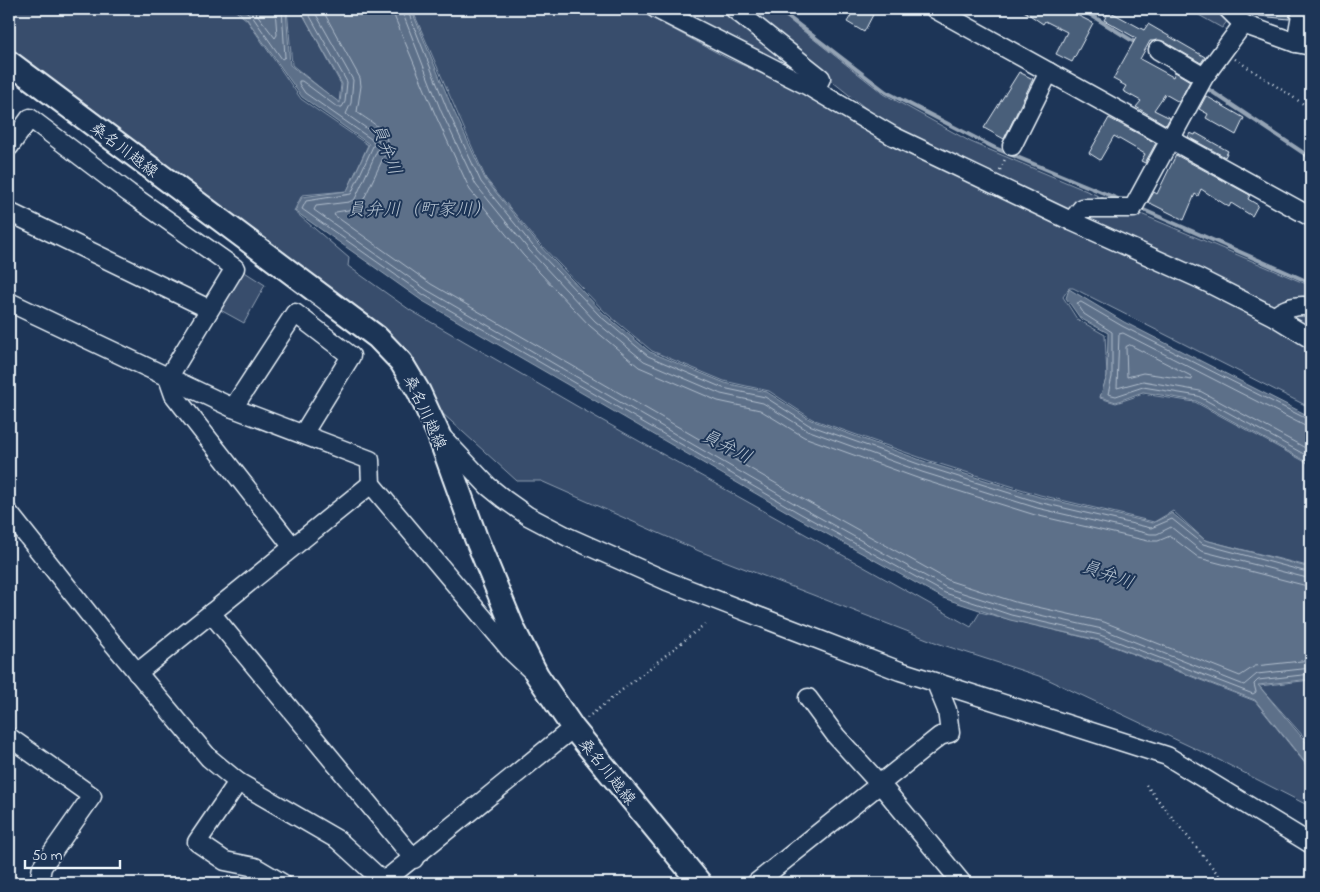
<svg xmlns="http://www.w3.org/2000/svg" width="1320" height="892" font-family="'Indie Flower','Klee One',sans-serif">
  <rect width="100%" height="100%" fill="#1d3557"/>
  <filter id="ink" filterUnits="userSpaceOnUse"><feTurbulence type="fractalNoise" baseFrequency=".02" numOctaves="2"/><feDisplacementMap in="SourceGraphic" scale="10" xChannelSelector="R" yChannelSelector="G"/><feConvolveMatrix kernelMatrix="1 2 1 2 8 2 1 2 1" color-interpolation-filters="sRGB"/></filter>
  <g filter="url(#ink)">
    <g fill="#374d6c" stroke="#909fb2">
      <polygon points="9,9 233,9 247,20 301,99 368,145 347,191 302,195 294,211 349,258 348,266 410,310 580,408 971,627 980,612 1099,641 1255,701 1311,771 1311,807 1217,759 1045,678 940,644 699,551 541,481 517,481 442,413 409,362 9,49"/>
      <polygon points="287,9 300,9 341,84 339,103 292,65"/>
      <polygon points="412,9 635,9 729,59 806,93 906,150 1091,240 1095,230 879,119 742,9 775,9 884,94 971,142 1311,286 1311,408 1073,288 1069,288 1063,297 1077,319 1105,335 1107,376 1100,398 1116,403 1143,394 1195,402 1311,465 1311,567 1205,540 1173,511 1154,522 1040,495 927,460 812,419 769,391 724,381 652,351 605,312 538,242 486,179"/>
      <polygon points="668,9 728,9 796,60 814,86"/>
      <polygon points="1188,9 1219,9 1228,20 1222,28"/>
      <polygon points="240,269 265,285 244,323 215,307"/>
      <polygon points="1311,680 1311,745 1259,686"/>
    </g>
    <g fill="#5d7089" stroke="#95a4b5">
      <polygon points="235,9 286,9 290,65 340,103 342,84 300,9 411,9 452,107 485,179 537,243 603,313 650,352 725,383 767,392 811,420 926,462 1040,497 1153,523 1172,513 1205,540 1311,568 1311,679 1258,685 1311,748 1311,770 1255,700 1098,640 1010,620 943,598 798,518 421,300 295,211 302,197 347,191 369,144 302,97 247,19"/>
      <polygon points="1069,289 1124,322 1311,417 1311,464 1196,401 1143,392 1116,402 1100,397 1107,376 1108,333 1080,318 1066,298"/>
    </g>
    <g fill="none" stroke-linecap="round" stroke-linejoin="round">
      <g stroke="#b0bdcc" stroke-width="1">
        <polyline points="243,9 252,16 282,59 285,57 282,9"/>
        <polyline points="253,9 275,38 277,35 275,9"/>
        <polyline points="306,9 347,82 345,102 342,107 337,107 302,81 299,81 299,84 305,93 371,139 374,144 351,194 306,201 302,209 424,295 801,514 945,593 1011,615 1100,635 1253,694 1256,692 1254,684 1258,680 1311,674"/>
        <polyline points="313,9 353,80 351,103 346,114 376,135 380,144 355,199 349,202 316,206 314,210 427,290 804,509 947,588 1013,609 1102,629 1244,685 1257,674 1311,668"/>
        <path d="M322 9 360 78 361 86 357 112C371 123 393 131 386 152L362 203 354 209 336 212 334 215 431 284 808 502 950 581 1015 602 1104 622 1240 676 1255 666 1311 660"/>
        <polyline points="393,9 395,18 435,114 470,190 523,255 590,326 639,367 718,401 760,410 804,437 920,479 1035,515 1148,541 1158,541 1170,536 1199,558 1311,587"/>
        <polyline points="401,9 441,111 476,185 529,250 595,321 644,361 721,394 763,403 807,430 922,472 1037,508 1150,534 1157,534 1171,527 1201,551 1311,579"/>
        <polyline points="407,9 447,109 481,182 533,246 600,316 648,356 723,388 765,397 809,425 924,466 1038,502 1151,528 1172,519 1203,544 1311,573"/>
        <polygon points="1130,345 1191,376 1192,380 1143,373 1127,377 1126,347"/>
        <polyline points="1311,421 1122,326 1081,302 1077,303 1084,314 1112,332 1112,377 1108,394 1116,396 1143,387 1198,396 1311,458"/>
        <polyline points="1311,427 1305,426 1123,333 1119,334 1117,388 1143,381 1200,391 1311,451"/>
      </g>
      <g stroke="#95a4b5" stroke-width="4">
        <polyline points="778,9 886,92 995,148 1123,201"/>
        <polyline points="1081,9 1136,43"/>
        <polyline points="1205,87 1311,158"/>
        <polyline points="1139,208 1311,283"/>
      </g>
    </g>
    <g fill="#495e7a" stroke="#e8f1f8">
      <polygon points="855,9 876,9 864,32 847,22"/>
      <polygon points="1021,9 1065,9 1093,23 1072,62 1056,54 1067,32 1045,21 1043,24"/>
      <polygon points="1260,9 1291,9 1289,19 1259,16"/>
      <polygon points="1109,11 1144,30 1148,24 1205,57 1201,63 1163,41 1150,41 1140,59 1173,77 1175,72 1190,81 1179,102 1165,94 1154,110 1170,118 1166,125 1136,107 1141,101 1123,91 1126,86 1113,79 1136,38 1104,20"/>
      <polygon points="1019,72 1033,79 1004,139 984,128"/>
      <polygon points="1206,96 1244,118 1236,135 1206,118 1208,114 1199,109"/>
      <polygon points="1109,118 1156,143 1145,163 1141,161 1145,154 1114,136 1100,160 1089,153"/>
      <polygon points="1190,133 1195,135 1196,133 1228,151 1225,157 1188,137"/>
      <polygon points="1176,155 1250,195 1248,199 1258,205 1252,216 1231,203 1229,207 1201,189 1198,196 1195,194 1184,220 1148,202 1154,192 1157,194"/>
    </g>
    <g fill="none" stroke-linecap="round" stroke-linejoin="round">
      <g stroke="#e8f1f8" stroke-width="21">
        <g id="minor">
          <polyline points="656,9 808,86 893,136 1071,221 1200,279 1275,317 1311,339"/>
          <polyline points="734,9 821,78 815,90"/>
          <polyline points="935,9 1311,217"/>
          <polyline points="1228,9 1243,24 1296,43 1311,46"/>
          <polyline points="1296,43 1302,9"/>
          <polyline points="1158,50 1204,77"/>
          <polyline points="1012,146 1049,72"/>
          <polyline points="9,147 30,118 129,193 235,268 168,378"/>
          <polyline points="9,212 209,309"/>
          <polyline points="1071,221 1082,208 1133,208 1204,77 1243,24"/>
          <polyline points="9,302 233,408 370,460 371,484 512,652 531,670"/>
          <path d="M1275 317C1283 308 1299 304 1311 307"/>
          <polyline points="168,378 174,395 292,546"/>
          <polyline points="233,408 295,313 351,356 303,434"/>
          <polyline points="442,437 488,486 504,499 528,516 568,537 667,581 900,671 1167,756 1311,844"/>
          <polyline points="9,513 100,628 209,758 238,782 338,840 385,883"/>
          <polyline points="211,613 414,859"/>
          <polyline points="137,673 371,484"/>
          <polyline points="808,698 836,736 886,791 962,883"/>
          <polyline points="9,737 92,796 42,867 39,883"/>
          <polyline points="238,782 197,842 225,861 255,867 282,883"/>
          <polyline points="383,882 573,728"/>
          <polyline points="756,883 940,736 950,733 947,710 936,683"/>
        </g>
      </g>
      <g stroke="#e8f1f8" stroke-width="26">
        <polyline id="major" points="9,62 377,337 401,362 419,392 438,433 476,538 514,630 537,675 573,728 700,883"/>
      </g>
      <g stroke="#e8f1f8" stroke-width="2.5" stroke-dasharray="1 4" stroke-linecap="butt">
        <polyline points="1235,59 1311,109"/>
        <polyline points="1000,170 1006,157"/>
        <polyline points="587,718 705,624"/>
        <polyline points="1146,785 1225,883"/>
      </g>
      <use href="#minor" stroke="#1d3557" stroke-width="18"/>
      <use href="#major" stroke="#1d3557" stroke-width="22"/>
    </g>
  </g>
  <g text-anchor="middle" stroke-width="4" stroke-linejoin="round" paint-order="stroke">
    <g font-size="16" fill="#e8f1f8" stroke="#1d3557">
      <text transform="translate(125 149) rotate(37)" y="6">桑名川越線</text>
      <text transform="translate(426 412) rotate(65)" y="6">桑名川越線</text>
      <text transform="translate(608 771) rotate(51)" y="6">桑名川越線</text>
    </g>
    <g font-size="18" font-style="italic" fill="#b7c4d1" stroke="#1d3557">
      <text transform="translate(387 149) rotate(69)" y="6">員弁川</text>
      <text x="419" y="215">員弁川（町家川）</text>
      <text transform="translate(727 446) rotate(27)" y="6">員弁川</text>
      <text transform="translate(1108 574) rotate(20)" y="6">員弁川</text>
    </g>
  </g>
  <rect width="1320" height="892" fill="none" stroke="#1d3557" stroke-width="30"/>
  <rect x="15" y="15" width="1290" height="862" fill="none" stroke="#e8f1f8" stroke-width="2" filter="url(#ink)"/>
  <path d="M25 860v8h95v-8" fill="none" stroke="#e8f1f8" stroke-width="2.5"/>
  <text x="32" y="860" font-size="15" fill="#e8f1f8" stroke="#1d3557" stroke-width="4" paint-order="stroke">50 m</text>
</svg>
